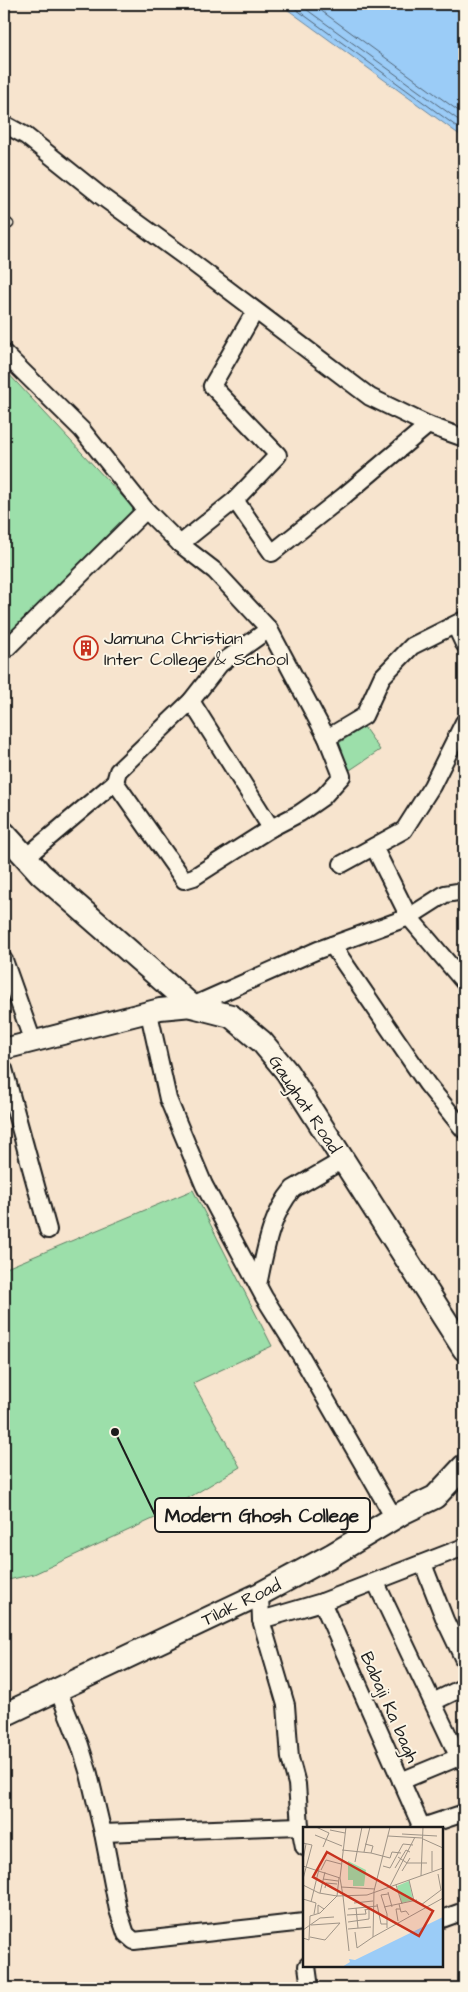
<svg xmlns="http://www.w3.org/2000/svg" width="468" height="1992" font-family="'Architects Daughter',sans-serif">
  <rect width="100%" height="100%" fill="#f7e4ce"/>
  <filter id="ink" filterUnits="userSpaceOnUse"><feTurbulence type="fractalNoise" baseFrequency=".02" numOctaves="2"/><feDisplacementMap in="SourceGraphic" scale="10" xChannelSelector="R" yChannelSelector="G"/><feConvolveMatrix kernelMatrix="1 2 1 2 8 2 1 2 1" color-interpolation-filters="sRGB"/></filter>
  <g filter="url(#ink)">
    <g fill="#9cdfaa" stroke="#5c7e63">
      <polygon points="5,370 134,509 4,639 4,371"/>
      <polygon points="364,727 380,750 350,770 334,746"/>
      <polygon points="193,1190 272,1346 193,1383 240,1467 155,1518 34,1574 4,1581 4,1269"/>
    </g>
    <polygon fill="#9bccf7" stroke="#68869f" points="280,4 464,4 464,138"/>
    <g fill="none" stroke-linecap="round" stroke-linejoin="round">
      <g stroke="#4f6274" stroke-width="1">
        <polyline points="289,4 464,132"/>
        <polyline points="299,4 464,124"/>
        <polyline points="312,4 464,115"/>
      </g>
      <g stroke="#1c1c1c" stroke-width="11">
        <polyline id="service" points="4,220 9,224"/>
      </g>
      <g stroke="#1c1c1c" stroke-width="20">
        <g id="minor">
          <polyline points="4,124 26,136 101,196 189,260 370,397 428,425 464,438"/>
          <polyline points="4,353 82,430 146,510 180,544 215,571 269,629 327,738 342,776 323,797 300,813 271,828 194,877 184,880 115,782"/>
          <polyline points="235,500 272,553 345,495 428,425"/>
          <polyline points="180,544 235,500 278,455 212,386 251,318"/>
          <polyline points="455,625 464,644"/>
          <polyline points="4,651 146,510"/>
          <polyline points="191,701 271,828"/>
          <polyline points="327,738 364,716 382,677 412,646 464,620"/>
          <polyline points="374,847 409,917 464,982"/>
          <polyline points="26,857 115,782 118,771 191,701 220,664 269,629"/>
          <polyline points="342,864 404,830 432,786 464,722"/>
          <polyline points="332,945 427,1084 464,1130"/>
          <polyline points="4,960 33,1042"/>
          <polyline points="192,1006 318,950 409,917 445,894 464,891"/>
          <polyline points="149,1013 168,1099 204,1185 264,1297 301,1356 394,1518"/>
          <polyline points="4,1069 48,1230"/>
          <path d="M258 1285C265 1252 270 1216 293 1189L343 1160"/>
          <polyline points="423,1564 445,1620 464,1660"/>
          <polyline points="376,1583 460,1760 464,1758"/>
          <polyline points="260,1594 261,1620 286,1705 290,1758 297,1784 300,1826 304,1847"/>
          <polyline points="322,1602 422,1828"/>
          <polyline points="261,1620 322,1602 464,1547"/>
          <polyline points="58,1690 80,1745 89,1774 103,1833 118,1910 126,1934 134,1941 304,1922"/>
          <polyline points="433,1702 464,1687"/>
          <polyline points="401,1781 459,1757"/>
          <polyline points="419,1828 464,1813"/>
          <polyline points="103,1833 300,1826"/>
          <polyline points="442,1919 464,1911"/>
          <polyline points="307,1966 310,1988"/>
        </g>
      </g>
      <g stroke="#1c1c1c" stroke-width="24">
        <polyline id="tertiary" points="4,1049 160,1009 192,1006"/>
      </g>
      <g stroke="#1c1c1c" stroke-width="26">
        <g id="secondary">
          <polyline points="4,833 41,874 192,1006 231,1016 262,1042 287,1072 464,1349"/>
          <polyline points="4,1715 260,1594 332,1555 404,1512 435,1497 464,1466"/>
        </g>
      </g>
      <use href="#service" stroke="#fcf5e5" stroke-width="8"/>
      <use href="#minor" stroke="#fcf5e5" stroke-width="16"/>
      <use href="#tertiary" stroke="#fcf5e5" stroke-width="20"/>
      <use href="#secondary" stroke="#fcf5e5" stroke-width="22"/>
    </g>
  </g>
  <defs>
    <g id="building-ring" transform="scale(1.25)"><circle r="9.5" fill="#fcf5e5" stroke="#c8321e" stroke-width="1.5"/><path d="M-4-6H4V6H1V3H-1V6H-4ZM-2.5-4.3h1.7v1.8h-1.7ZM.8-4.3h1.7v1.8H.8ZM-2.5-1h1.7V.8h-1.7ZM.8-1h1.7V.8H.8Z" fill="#c8321e"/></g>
  </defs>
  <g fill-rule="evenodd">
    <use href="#building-ring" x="86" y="648"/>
  </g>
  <g text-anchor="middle" stroke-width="4" stroke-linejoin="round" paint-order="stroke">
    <g font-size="18" fill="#1c1c1c" stroke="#fcf5e5" text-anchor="start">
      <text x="104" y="644">Jamuna Christian<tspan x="104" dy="21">Inter College &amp; School</tspan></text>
    </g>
    <g font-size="18" fill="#1c1c1c" stroke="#fcf5e5">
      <text transform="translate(305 1104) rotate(56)" y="6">Gaughat Road</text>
      <text transform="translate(241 1602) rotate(-26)" y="6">Tilak Road</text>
      <text transform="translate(390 1707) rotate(66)" y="6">Babaji Ka bagh</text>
    </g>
  </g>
  <g transform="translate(303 1827)">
    <rect width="140" height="140" fill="#f7e4ce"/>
    <path d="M45 34 63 43 61 59H50V53H45ZM106 54 110 73 99 76 94 59Z" fill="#9cdfaa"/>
    <path d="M140 90V140H39L47 135 46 132 52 133Z" fill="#9bccf7"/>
    <path fill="none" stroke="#9f9487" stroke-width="1" d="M13 0 26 6 20 20M87 0 71 64 70 110 140 71M27 3 42 6M99 7 134 9M12 8 39 19M85 9 119 11M120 12 140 21M0 16 9 18 0 52M62 17 70 19 68 26 87 31 89 25 98 26M39 23 68 26M129 24V44M61 25 67 0M95 30 104 36H124M0 33 3 17M52 35 59 0M0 39 37 51M80 39 87 41 100 17 110 18M92 41 103 23 107 25M18 43 23 33 38 37M99 44 107 31M118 49 120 0M20 52 35 54M106 53 111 74M0 58 16 66 34 69 64 68 140 41M93 58 99 77M87 59 112 10M38 60 72 62M22 61 23 56 34 57M85 65 89 80M17 66 22 45M40 69 46 124M40 69 37 51 43 0M0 72 13 76 11 87M8 75 16 42M51 76 70 74M74 77 78 97H84M96 77 98 85 103 84 106 88M118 78 138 63 135 47M81 80 114 73M53 81 55 101M45 82 74 79M15 86V78L21 82M44 88 63 87 62 82M95 94 93 82H97M45 95 66 92V82L62 83M84 101V87L78 68 85 67M45 102 68 100M0 103 17 91 31 90M52 105 54 121 70 110M7 110 22 113 37 96 8 98M0 111 6 113 7 89 17 86 34 69 36 51M0 121V138"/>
    <path fill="#c8321e" fill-opacity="0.15" stroke="#c8321e" stroke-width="2.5" d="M24 25 130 84 116 109 10 50Z"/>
    <rect width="140" height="140" fill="none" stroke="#1c1c1c" stroke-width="2.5"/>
  </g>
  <path fill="none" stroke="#1c1c1c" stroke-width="2" d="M115 1432L155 1515"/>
  <circle fill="#1c1c1c" stroke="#fcf5e5" stroke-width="2" cx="115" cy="1432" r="5"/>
  <rect fill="#fcf5e5" stroke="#1c1c1c" stroke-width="2" x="155" y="1498" width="215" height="34" rx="5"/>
  <g font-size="19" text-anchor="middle" font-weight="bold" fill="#1c1c1c">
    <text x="262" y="1522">Modern Ghosh College</text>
  </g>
  <rect width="468" height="1992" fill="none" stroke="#fcf5e5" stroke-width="20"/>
  <rect x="10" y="10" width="448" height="1972" fill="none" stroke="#1c1c1c" stroke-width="2" filter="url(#ink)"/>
</svg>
